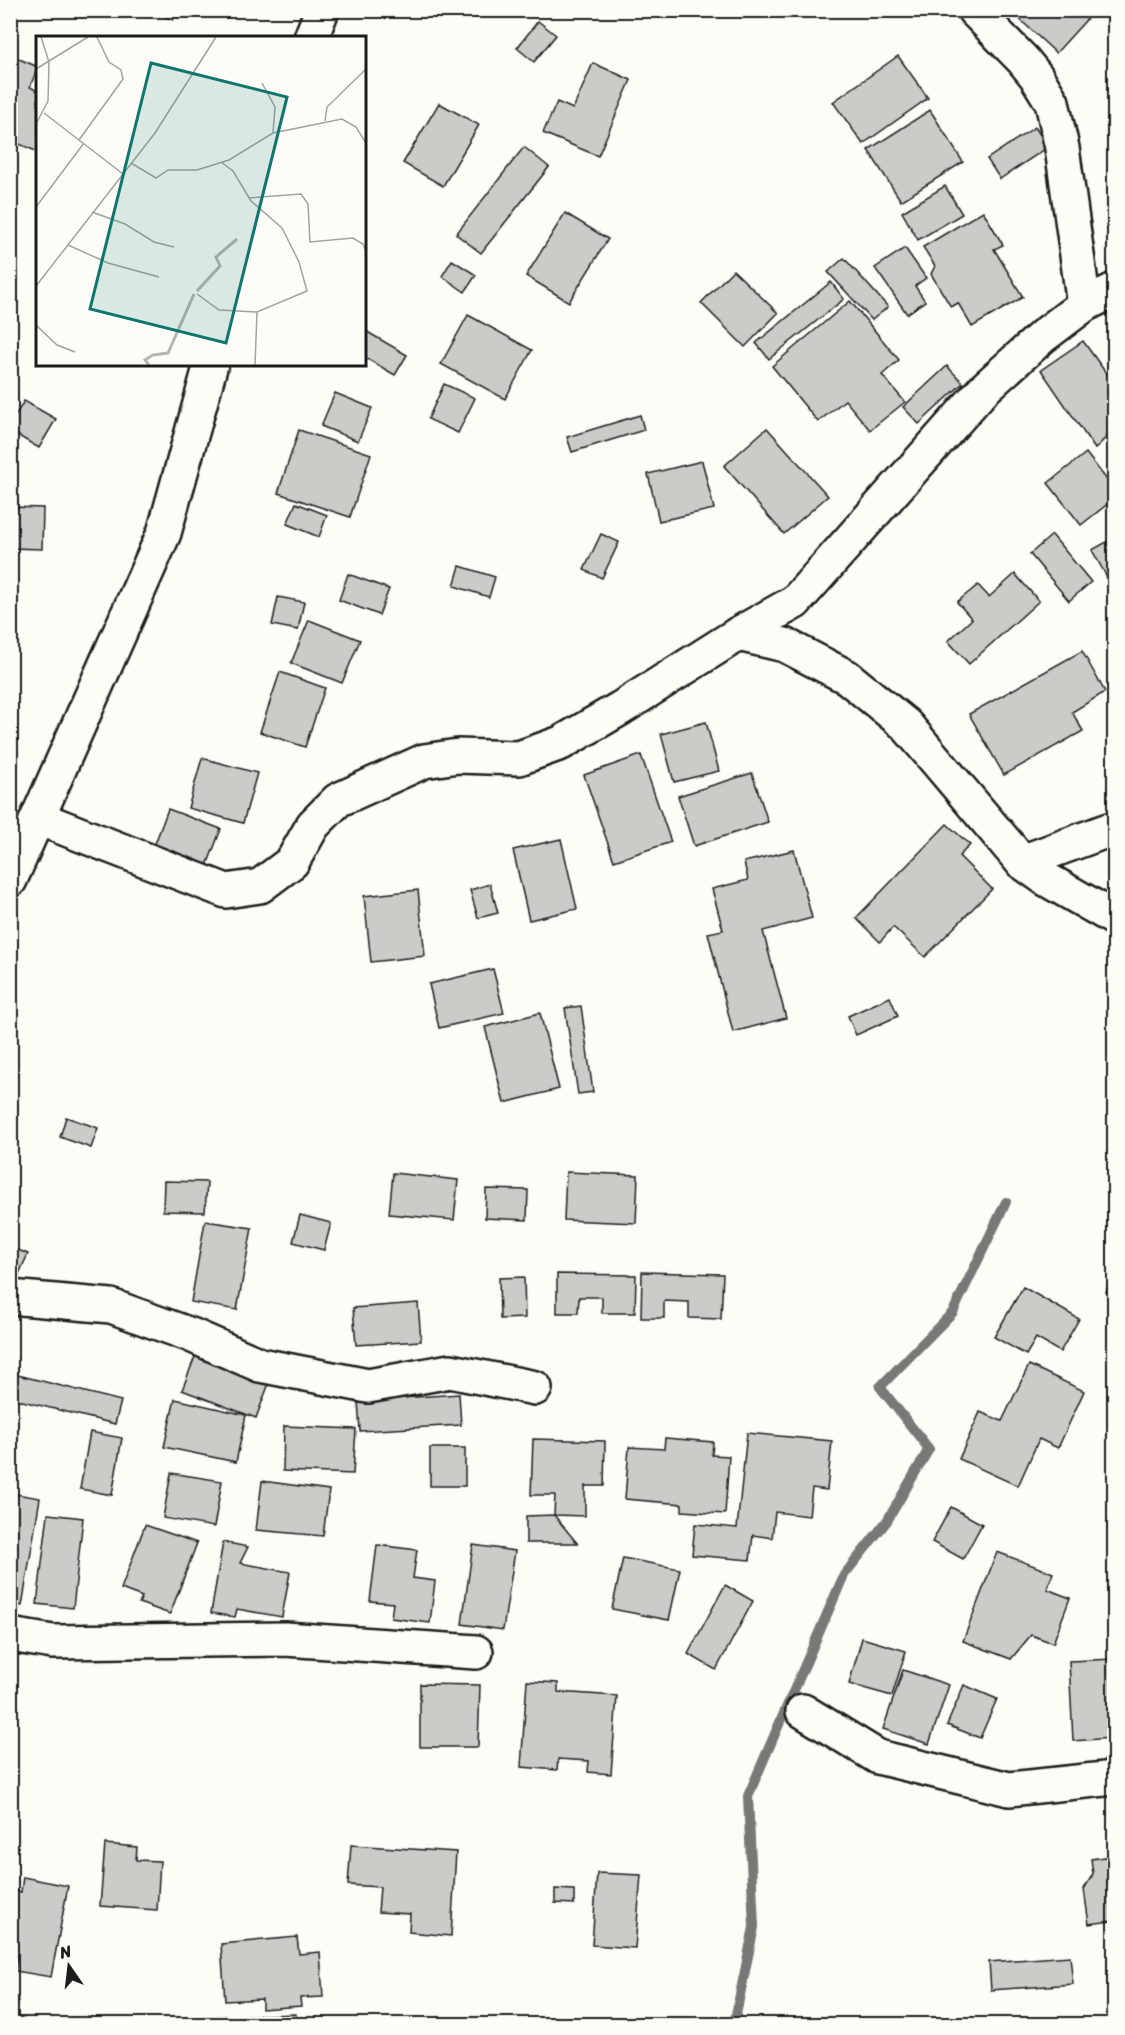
<svg xmlns="http://www.w3.org/2000/svg" width="1125" height="2035" font-family="Sriracha,sans-serif">
  <rect width="100%" height="100%" fill="#fdfcf7"/>
  <filter id="ink" filterUnits="userSpaceOnUse"><feTurbulence type="fractalNoise" baseFrequency=".0167" numOctaves="2"/><feDisplacementMap in="SourceGraphic" scale="12" xChannelSelector="R" yChannelSelector="G"/><feConvolveMatrix kernelMatrix="1 2 1 2 8 2 1 2 1" color-interpolation-filters="sRGB"/></filter>
  <g filter="url(#ink)">
    <g fill="none" stroke-linecap="round" stroke-linejoin="round">
      <polyline stroke="#797876" stroke-width="10" points="734,2024 754,1927 748,1796 844,1575 887,1521 929,1449 880,1387 953,1312 1006,1202"/>
    </g>
    <g fill="#cccbc8" stroke="#1c1c1c" stroke-width="1.5">
      <polygon points="151,10 177,10 173,20"/>
      <polygon points="189,10 207,10 204,17"/>
      <polygon points="1016,10 1095,10 1056,53 1013,13"/>
      <polygon points="538,21 556,35 534,62 517,48"/>
      <polygon points="10,55 38,67 30,87 38,91 38,152 10,140"/>
      <polygon points="898,56 928,98 863,144 833,102"/>
      <polygon points="593,63 631,80 598,156 543,133 557,102 573,109"/>
      <polygon points="439,103 479,125 443,186 403,163"/>
      <polygon points="930,110 963,162 901,201 868,150"/>
      <polygon points="1035,127 1048,147 1000,179 987,159"/>
      <polygon points="524,147 549,167 481,253 456,234"/>
      <polygon points="945,186 962,214 918,240 902,212"/>
      <polygon points="983,211 1003,245 994,249 1023,297 972,327 958,303 951,307 931,274 935,266 923,247"/>
      <polygon points="565,213 608,239 569,302 526,276"/>
      <polygon points="905,248 926,278 915,286 925,301 907,314 875,268"/>
      <polygon points="844,258 888,307 872,320 828,272"/>
      <polygon points="452,260 476,275 465,292 442,276"/>
      <polygon points="733,270 778,313 745,347 701,303"/>
      <polygon points="831,282 844,299 769,359 756,343"/>
      <polygon points="850,301 899,360 882,375 905,402 870,430 845,400 818,422 772,366"/>
      <polygon points="468,315 532,350 505,399 441,364"/>
      <polygon points="364,330 407,355 395,375 364,357"/>
      <polygon points="1083,341 1114,384 1114,429 1095,449 1041,370"/>
      <polygon points="10,363 17,366 10,383"/>
      <polygon points="947,366 963,383 919,424 903,407"/>
      <polygon points="444,384 475,398 458,433 428,419"/>
      <polygon points="335,393 372,408 358,441 321,426"/>
      <polygon points="24,401 56,419 39,448 10,431 10,424"/>
      <polygon points="640,415 644,430 572,452 567,437"/>
      <polygon points="767,428 828,496 784,534 724,466"/>
      <polygon points="299,430 371,454 350,517 278,493"/>
      <polygon points="1086,453 1114,489 1114,499 1081,525 1048,483"/>
      <polygon points="702,461 714,509 659,521 648,474"/>
      <polygon points="296,503 327,515 319,537 287,524"/>
      <polygon points="10,507 43,508 42,549 10,548"/>
      <polygon points="601,534 619,542 602,578 584,570"/>
      <polygon points="1052,535 1091,582 1069,601 1030,554"/>
      <polygon points="1114,538 1114,590 1092,550"/>
      <polygon points="460,566 495,577 489,597 454,586"/>
      <polygon points="348,574 389,589 379,615 339,600"/>
      <polygon points="1015,574 1039,601 969,664 948,641 972,619 957,602 978,585 989,597"/>
      <polygon points="278,597 304,602 298,630 272,625"/>
      <polygon points="309,620 360,640 342,683 291,663"/>
      <polygon points="1082,651 1105,692 1072,712 1083,731 1004,775 969,714"/>
      <polygon points="280,672 325,688 305,747 260,732"/>
      <polygon points="706,722 719,771 674,782 661,734"/>
      <polygon points="641,755 671,842 614,861 584,775"/>
      <polygon points="202,758 257,773 243,823 188,808"/>
      <polygon points="752,773 768,822 694,846 678,796"/>
      <polygon points="168,809 221,829 203,876 150,857"/>
      <polygon points="947,824 970,845 959,856 992,889 925,957 893,927 880,942 856,918"/>
      <polygon points="561,839 577,909 529,920 513,850"/>
      <polygon points="794,850 812,918 763,931 786,1018 733,1032 708,933 723,930 712,889 748,880 744,862"/>
      <polygon points="490,884 498,913 478,918 470,890"/>
      <polygon points="418,890 425,956 371,962 364,896"/>
      <polygon points="493,969 504,1013 439,1028 429,984"/>
      <polygon points="890,997 898,1016 856,1035 848,1016"/>
      <polygon points="581,1006 593,1092 578,1094 565,1008"/>
      <polygon points="540,1013 559,1089 504,1103 485,1027"/>
      <polygon points="66,1117 98,1128 91,1148 60,1137"/>
      <polygon points="566,1172 638,1175 636,1223 564,1220"/>
      <polygon points="393,1173 458,1180 454,1220 389,1214"/>
      <polygon points="164,1181 207,1182 205,1212 163,1211"/>
      <polygon points="486,1189 528,1190 527,1220 485,1218"/>
      <polygon points="300,1215 331,1223 324,1250 293,1242"/>
      <polygon points="205,1221 252,1228 237,1310 191,1302"/>
      <polygon points="10,1247 28,1254 14,1285 10,1284"/>
      <polygon points="1114,1269 1114,1295 1106,1292"/>
      <polygon points="642,1272 723,1274 721,1319 689,1318 689,1302 664,1301 664,1318 641,1318"/>
      <polygon points="557,1274 636,1275 635,1313 602,1313 602,1297 579,1297 578,1313 557,1313"/>
      <polygon points="524,1277 525,1318 500,1319 499,1278"/>
      <polygon points="1023,1287 1079,1319 1060,1352 1036,1338 1026,1355 994,1337"/>
      <polygon points="418,1303 421,1341 356,1345 353,1308"/>
      <polygon points="198,1349 271,1378 256,1418 182,1390"/>
      <polygon points="1029,1365 1084,1391 1058,1448 1039,1439 1018,1486 959,1459 980,1412 1002,1421"/>
      <polygon points="10,1373 121,1401 115,1424 10,1398"/>
      <polygon points="459,1394 461,1425 360,1431 358,1401"/>
      <polygon points="175,1399 246,1415 236,1462 164,1447"/>
      <polygon points="284,1426 356,1429 353,1474 283,1471"/>
      <polygon points="90,1432 122,1438 112,1495 80,1489"/>
      <polygon points="747,1433 832,1441 827,1490 812,1488 809,1516 775,1512 772,1538 753,1535 750,1560 692,1555 695,1524 737,1528"/>
      <polygon points="665,1438 713,1442 712,1455 729,1456 725,1514 682,1511 682,1504 625,1499 629,1447 664,1449"/>
      <polygon points="533,1439 605,1441 604,1486 585,1486 585,1516 554,1515 555,1495 531,1495"/>
      <rect x="430" y="1448" width="35" height="38"/>
      <polygon points="171,1473 222,1481 214,1527 163,1518"/>
      <polygon points="262,1481 329,1490 323,1536 256,1530"/>
      <polygon points="10,1493 40,1498 22,1606 10,1604"/>
      <polygon points="951,1507 982,1524 963,1559 932,1542"/>
      <polygon points="48,1514 83,1518 73,1608 37,1604"/>
      <polygon points="554,1515 577,1543 526,1543 526,1516"/>
      <polygon points="145,1525 197,1543 170,1614 139,1603 142,1597 121,1589"/>
      <polygon points="223,1542 248,1547 240,1563 290,1572 282,1617 237,1609 235,1617 211,1613"/>
      <polygon points="377,1545 417,1550 413,1578 435,1581 430,1623 391,1618 393,1603 370,1601"/>
      <polygon points="473,1545 515,1551 503,1630 462,1624"/>
      <polygon points="997,1552 1053,1573 1047,1589 1070,1598 1053,1643 1031,1635 1011,1659 963,1641"/>
      <polygon points="623,1558 680,1569 669,1620 612,1609"/>
      <polygon points="725,1585 753,1601 716,1670 688,1654"/>
      <polygon points="862,1638 906,1651 892,1696 849,1684"/>
      <polygon points="1114,1659 1114,1720 1110,1720 1111,1738 1073,1741 1069,1661"/>
      <polygon points="903,1670 949,1685 929,1744 883,1729"/>
      <polygon points="527,1681 558,1683 558,1692 617,1696 611,1774 588,1772 589,1761 558,1759 557,1770 521,1767"/>
      <polygon points="420,1684 480,1685 478,1747 420,1747"/>
      <polygon points="964,1685 997,1699 980,1738 947,1725"/>
      <polygon points="1114,1840 1114,1940 1112,1921 1089,1924 1084,1889 1093,1874 1091,1859 1111,1856 1109,1841"/>
      <polygon points="105,1844 137,1847 136,1860 160,1861 157,1910 100,1906"/>
      <polygon points="351,1845 456,1852 451,1936 409,1932 410,1914 378,1912 380,1887 348,1885"/>
      <polygon points="597,1873 641,1875 635,1948 592,1945"/>
      <polygon points="23,1877 68,1886 51,1977 15,1971 17,1958 10,1957 10,1890 21,1892"/>
      <polygon points="555,1889 574,1890 574,1904 555,1903"/>
      <polygon points="297,1937 299,1954 320,1952 323,1997 300,1998 301,2006 262,2009 262,1999 225,2001 221,1944"/>
      <polygon points="1070,1956 1073,1984 991,1990 989,1962"/>
      <polygon points="296,2014 296,2024 206,2024 206,2017"/>
    </g>
    <g fill="none" stroke-linecap="round" stroke-linejoin="round">
      <g stroke="#1c1c1c" stroke-width="38">
        <g id="minor">
          <polyline points="974,10 1023,60 1036,76 1052,102 1062,148 1084,305"/>
          <polyline points="738,634 785,645 847,677 906,725 1022,862 1046,879 1114,918"/>
          <polyline points="38,818 226,891 260,886 292,862 313,825 338,800 424,761 458,756 519,758 561,743 621,708 738,634 795,602 983,390 1043,336 1084,305 1114,290"/>
          <polyline points="1022,862 1114,828"/>
          <polyline points="10,1297 111,1306 191,1335 260,1365 368,1386 450,1371 535,1388"/>
          <polyline points="10,1635 53,1642 285,1639 476,1652"/>
          <polyline points="803,1711 878,1757 1009,1789 1114,1778"/>
        </g>
      </g>
      <g stroke="#1c1c1c" stroke-width="38">
        <g id="major">
          <polyline points="311,38 322,10"/>
          <polyline points="10,880 164,533 211,364"/>
        </g>
      </g>
      <use href="#minor" stroke="#fdfcf7" stroke-width="33"/>
      <use href="#major" stroke="#fdfcf7" stroke-width="33"/>
    </g>
  </g>
  <g transform="translate(36 36)">
    <rect width="330" height="330" fill="#fdfcf7"/>
    <path fill="none" stroke="#b7b6b2" stroke-width="3" d="M161 255 184 230 180 221 201 203M113 329 109 324 117 319 132 317 158 258"/>
    <path fill="none" stroke="#a3a29f" stroke-width="1.5" d="M0 33 52 1M226 47 239 71 237 97M8 77 87 138M289 85 291 71 330 33M0 88 12 65 13 26 5 1M43 104 87 43 85 34 73 26 61 1M95 127 120 142 132 134H161L193 124 237 97 306 83 320 91 330 107M213 162 265 158 272 168 274 206 317 202 327 208 330 216M0 171 48 107M56 176 89 188 118 206 138 211M32 209 72 227 123 241M0 250 119 97 180 1M161 258 183 274 221 276 271 255 263 226 246 192 215 165 197 135 185 126M0 289 21 309 39 316M219 329 221 276"/>
    <path fill="#0f766e" fill-opacity="0.15" stroke="#0f766e" stroke-width="3" d="M115 27 251 61 190 307 54 273Z"/>
    <rect width="330" height="330" fill="none" stroke="#1c1c1c" stroke-width="3"/>
  </g>
  <rect width="1125" height="2035" fill="none" stroke="#fdfcf7" stroke-width="36"/>
  <rect x="18" y="18" width="1089" height="1999" fill="none" stroke="#1c1c1c" stroke-width="2" filter="url(#ink)"/>
  <g transform="translate(69 1966) rotate(346)" stroke="#fdfcf7" stroke-width="4.5" paint-order="stroke">
  <path d="M0-4.5L10 22L0 15L-10 22Z" fill="#1c1c1c"/>
  <text y="-9" font-size="16" font-weight="bold" text-anchor="middle" fill="#1c1c1c">N</text>
  </g>
</svg>
